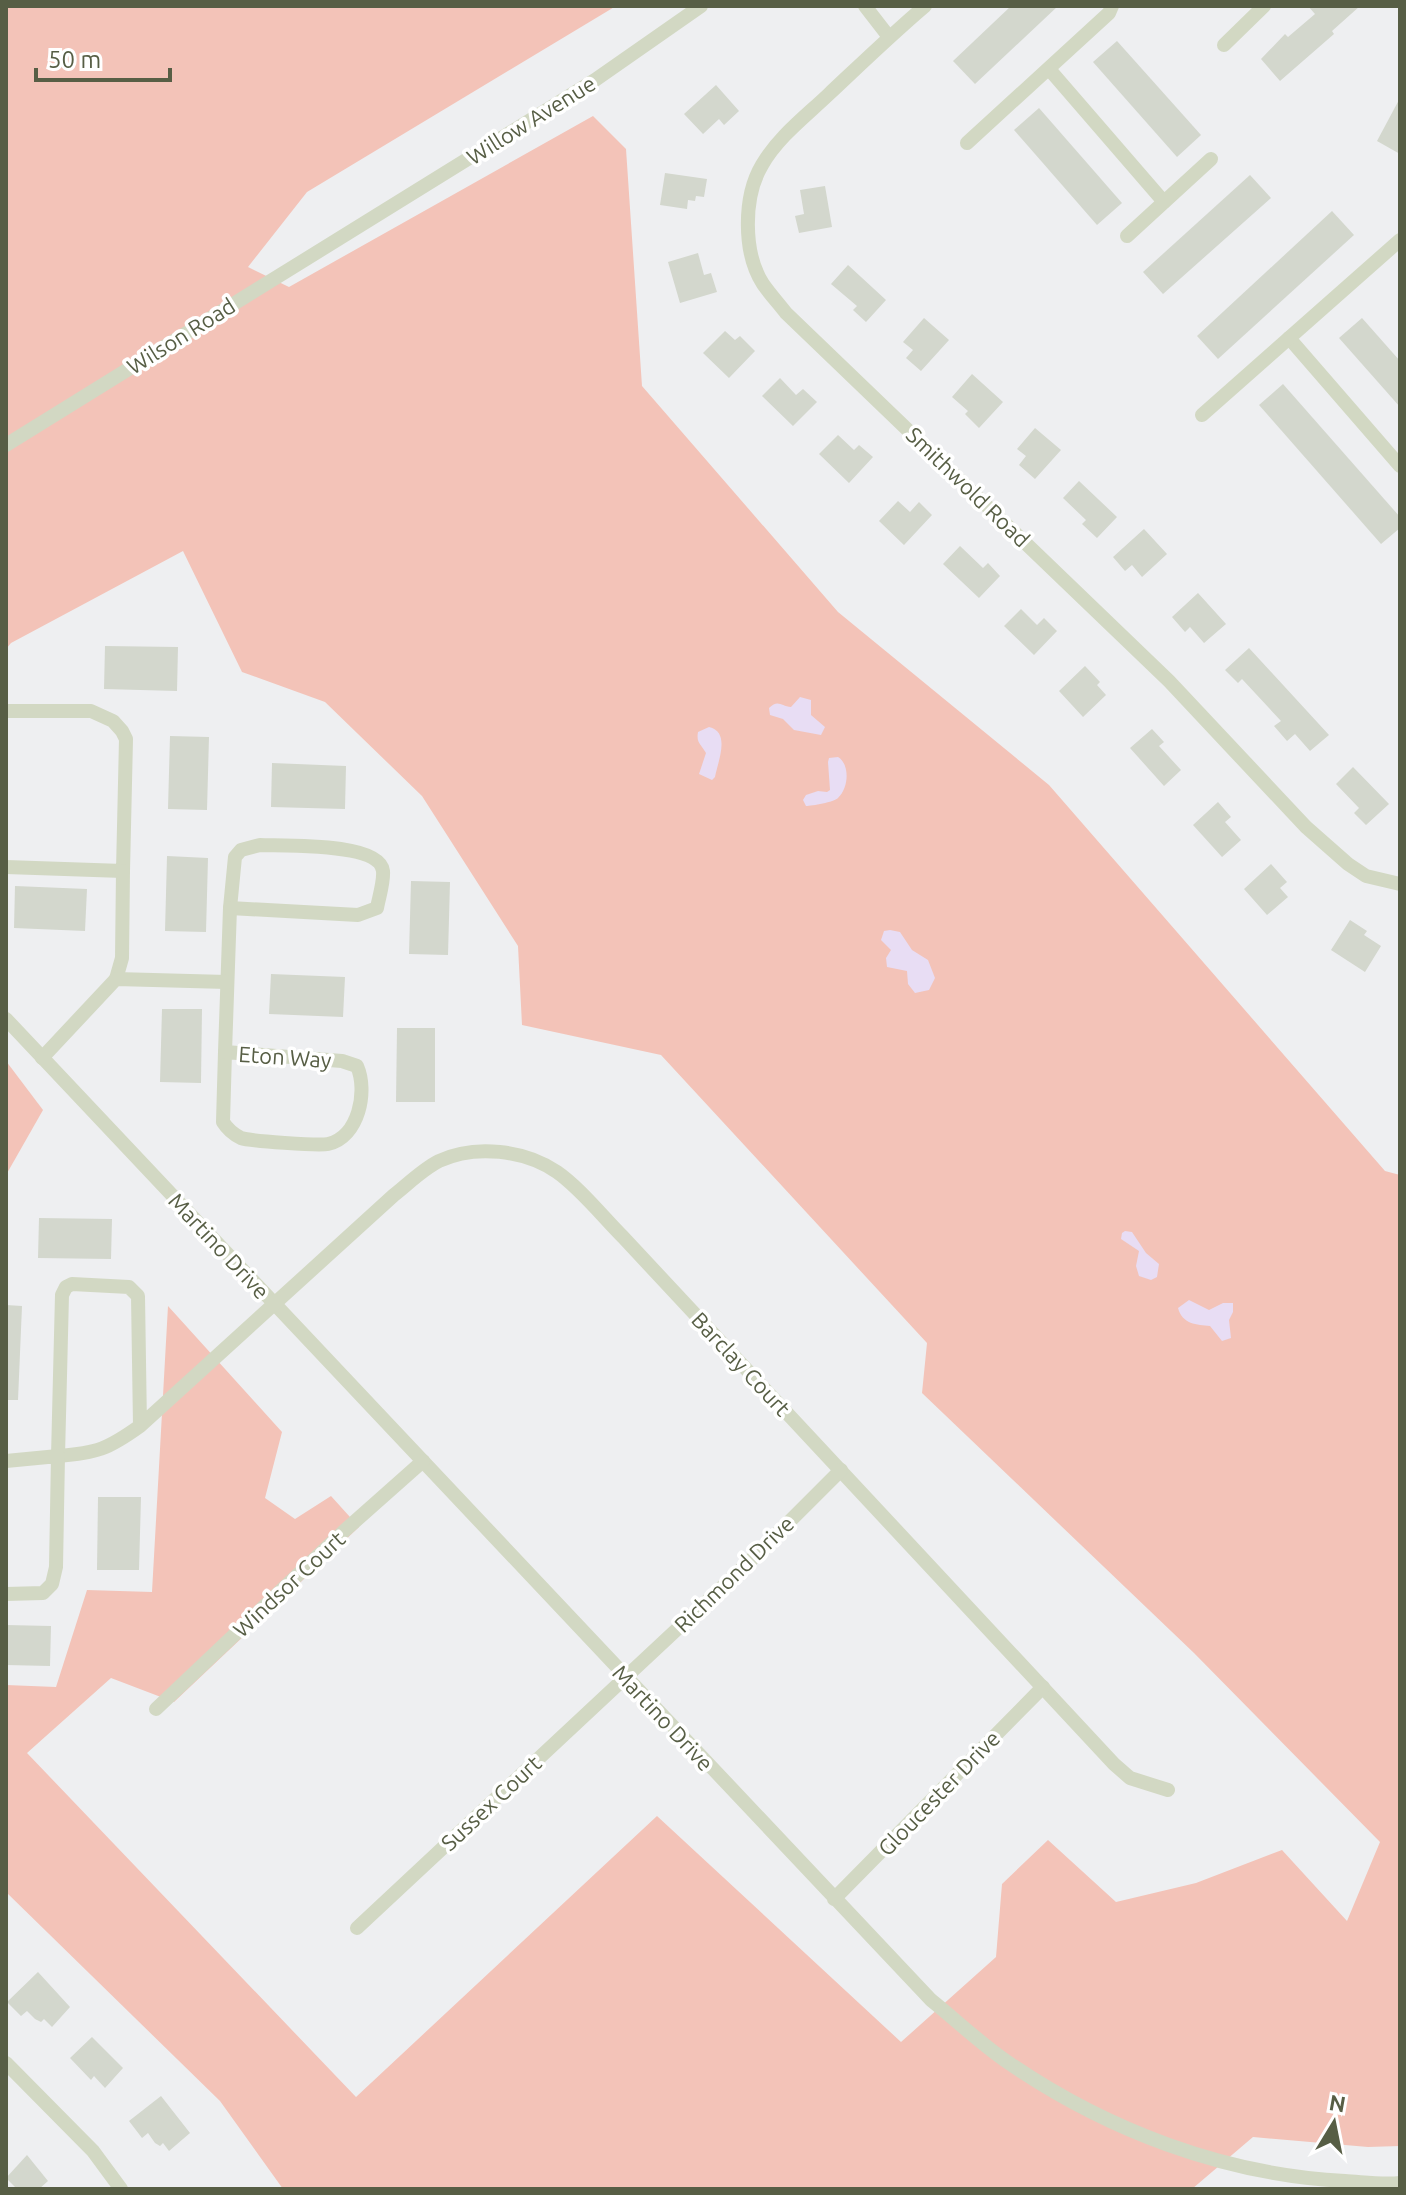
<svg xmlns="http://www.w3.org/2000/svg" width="1406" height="2195" font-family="Ubuntu,sans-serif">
  <rect width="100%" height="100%" fill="#eeeff1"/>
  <g fill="#f3c3b8">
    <polygon points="6,6 616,6 307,192 248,267 289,287 593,116 626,149 642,386 838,612 1049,785 1385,1171 1400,1175 1400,2146 1368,2147 1253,2137 1192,2189 283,2189 220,2101 6,1892 6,1685 56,1687 87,1590 152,1592 168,1306 282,1432 265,1498 295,1519 331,1496 359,1527 174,1702 111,1678 27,1753 356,2097 657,1816 901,2042 996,1957 1002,1884 1048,1840 1116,1902 1196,1883 1282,1850 1347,1921 1380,1842 1194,1653 922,1393 927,1343 661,1055 522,1025 518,946 422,796 325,702 242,672 183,551 11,643 6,649"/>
    <polygon points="6,1061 43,1110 6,1175"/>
  </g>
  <g fill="#e8ddf4">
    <path d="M800 697 811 700V715L825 727 821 735 794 730 783 719 770 715 769 708C778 699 781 706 791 707Z"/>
    <path d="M709 727C731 732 718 761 715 777L712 780 699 774 706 753C701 744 696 743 698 732Z"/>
    <path d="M838 757C850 764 849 788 838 798 834 802 812 806 806 806L803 800 806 795 818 791 827 792 830 790 828 762 829 758Z"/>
    <polygon points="890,930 900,932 912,950 928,960 935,978 929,990 915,993 908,984 907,971 887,967 886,958 891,950 881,940 884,931"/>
    <polygon points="1125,1231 1132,1232 1146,1253 1159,1264 1157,1277 1151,1280 1139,1276 1136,1266 1139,1251 1121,1239 1122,1233"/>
    <path d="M1189 1300 1209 1310 1223 1303H1233V1312L1229 1320 1231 1338 1222 1341 1210 1326C1197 1325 1182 1324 1178 1308Z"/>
  </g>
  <g fill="#d3d7cd">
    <polygon points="1011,6 1058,6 975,84 953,61"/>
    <polygon points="1308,6 1360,6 1332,31 1334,34 1280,81 1261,59 1285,34 1288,37 1315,14"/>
    <polygon points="1117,41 1201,135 1177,157 1093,62"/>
    <polygon points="716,85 739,111 724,125 719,119 703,134 684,114"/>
    <polygon points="1400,98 1400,154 1377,141"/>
    <polygon points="1039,108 1122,203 1097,225 1014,130"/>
    <polygon points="665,173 707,179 704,197 696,196 695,201 688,200 687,209 660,205"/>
    <polygon points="1250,175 1271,198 1163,294 1143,272"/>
    <polygon points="825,186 832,227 799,233 795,216 804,214 800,190"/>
    <polygon points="1332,211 1354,235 1218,359 1197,336"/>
    <polygon points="698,253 704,275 711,273 717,292 680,303 668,262"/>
    <polygon points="848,265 886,300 866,322 853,310 857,306 831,284"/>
    <polygon points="924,318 949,340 921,371 906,358 913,350 903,342"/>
    <polygon points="1362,318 1400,361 1400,407 1339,338"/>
    <polygon points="725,331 735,340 740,336 755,351 729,378 703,353"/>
    <polygon points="972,374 1003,402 979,428 965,414 968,411 952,397"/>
    <polygon points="780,378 796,395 803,389 817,402 793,426 762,396"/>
    <polygon points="1283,384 1400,517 1400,528 1381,544 1259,405"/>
    <polygon points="1035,428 1061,450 1035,479 1019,465 1026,456 1017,449"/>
    <polygon points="838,435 854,450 859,445 873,457 849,483 819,454"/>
    <polygon points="1079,481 1117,517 1097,538 1082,524 1086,520 1063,498"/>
    <polygon points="898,501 910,512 919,502 932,515 904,545 879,521"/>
    <polygon points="1144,529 1167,554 1142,577 1132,565 1125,571 1113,557"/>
    <polygon points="960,546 983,568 988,563 1000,576 979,598 943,564"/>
    <polygon points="1198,593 1226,624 1204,643 1190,627 1185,632 1172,617"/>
    <polygon points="1021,609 1037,625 1044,618 1057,631 1034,655 1004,626"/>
    <polygon points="105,646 178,647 177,691 104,689"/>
    <polygon points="1249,648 1329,735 1310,751 1295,734 1287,741 1274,726 1281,721 1242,679 1238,683 1225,670"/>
    <polygon points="1085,666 1100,682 1097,685 1106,695 1083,717 1059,691"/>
    <polygon points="1152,729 1164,742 1159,746 1181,770 1164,786 1130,748"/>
    <polygon points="170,736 209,737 207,810 168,809"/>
    <polygon points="272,763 346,766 345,809 271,807"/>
    <polygon points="1353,767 1389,804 1366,825 1354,813 1359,808 1336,784"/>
    <polygon points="1218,802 1231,817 1225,822 1241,840 1222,857 1193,825"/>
    <polygon points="167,856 208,858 206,932 165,931"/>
    <polygon points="1271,864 1287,882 1280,888 1288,897 1267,915 1244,889"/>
    <polygon points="411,881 450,882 448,955 409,954"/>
    <polygon points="15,886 87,889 85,931 14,928"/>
    <polygon points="1350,920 1367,931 1364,935 1381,946 1365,972 1331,950"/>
    <polygon points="271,974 345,977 343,1017 269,1014"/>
    <polygon points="162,1009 202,1009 201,1083 160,1082"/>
    <polygon points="397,1028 435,1028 435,1102 396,1102"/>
    <polygon points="39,1218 112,1219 111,1259 38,1258"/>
    <polygon points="6,1305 22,1306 18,1400 6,1400"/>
    <polygon points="98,1497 141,1497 139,1570 97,1570"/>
    <polygon points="6,1625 51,1626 50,1666 6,1665"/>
    <polygon points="38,1972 70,2007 52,2027 44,2019 41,2022 35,2019 27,2011 21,2016 7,2002"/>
    <polygon points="92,2037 123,2068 105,2088 94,2076 91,2080 70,2058"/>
    <polygon points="161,2096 190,2133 169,2151 163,2143 160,2146 155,2143 148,2133 142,2138 129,2121"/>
    <polygon points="27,2155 48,2181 39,2189 17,2189 6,2178"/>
  </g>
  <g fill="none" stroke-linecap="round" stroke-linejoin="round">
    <g stroke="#d2d8c3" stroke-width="14">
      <polyline points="865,6 889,37"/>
      <path d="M925 6C892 34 861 64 829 94 806 116 778 137 762 165 743 197 743 253 763 284 770 294 779 304 786 313L1169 681 1306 827 1348 864 1366 876 1400 884"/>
      <polyline points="1224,45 1264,6"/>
      <polyline points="1049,69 1164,202"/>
      <polyline points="967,143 1109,13 1112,6"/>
      <polyline points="1127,236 1211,159"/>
      <polyline points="1289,338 1400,466"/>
      <polyline points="1202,415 1400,240"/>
      <polyline points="6,445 595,80 701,6"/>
      <polyline points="6,711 91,711 113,721 122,731 126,739 123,871 6,867"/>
      <path d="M260 845C283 846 380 842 383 871 384 882 379 897 377 908L358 915 230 908 235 857 241 850Z"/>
      <polyline points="116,979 122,958 123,871"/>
      <path d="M6 1019 931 2000C956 2020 980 2043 1006 2061 1106 2130 1224 2175 1345 2181 1363 2182 1382 2185 1400 2183"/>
      <path d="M225 1052 342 1061 357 1066C368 1091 359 1137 328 1144 319 1146 250 1141 241 1138 233 1134 228 1130 223 1122Z"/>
      <polyline points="225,1052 230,908"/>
      <polyline points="42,1058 116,979 227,982"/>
      <path d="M140 1426 138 1296 129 1287 72 1284 66 1287 62 1295 58 1456C97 1453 108 1449 140 1426L394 1195C408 1184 423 1169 439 1161 475 1144 525 1150 557 1172 580 1188 603 1217 623 1237L1114 1764 1130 1778 1168 1790"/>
      <polyline points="6,1461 58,1456 56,1567 52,1584 43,1593 6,1594"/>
      <polyline points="156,1709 343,1532 423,1461"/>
      <polyline points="834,1899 1043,1687"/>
      <polyline points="357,1928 749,1562 841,1470"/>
      <polyline points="6,2063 93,2151 121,2189"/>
    </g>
  </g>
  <g text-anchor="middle" stroke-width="7" stroke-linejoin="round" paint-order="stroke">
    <g font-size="22" fill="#575e45" stroke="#fff">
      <text transform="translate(531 120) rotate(-32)" y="8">Willow Avenue</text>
      <text transform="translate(181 336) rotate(-32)" y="8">Wilson Road</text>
      <text transform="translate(968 487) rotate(44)" y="8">Smithwold Road</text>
      <text transform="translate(285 1057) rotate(4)" y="8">Eton Way</text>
      <text transform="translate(219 1246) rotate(47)" y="8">Martino Drive</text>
      <text transform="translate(741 1364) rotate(47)" y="8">Barclay Court</text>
      <text transform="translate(734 1574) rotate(-44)" y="8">Richmond Drive</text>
      <text transform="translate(289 1584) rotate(-43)" y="8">Windsor Court</text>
      <text transform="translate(663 1718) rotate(47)" y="8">Martino Drive</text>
      <text transform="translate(939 1793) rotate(-46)" y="8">Gloucester Drive</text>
      <text transform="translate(491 1803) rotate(-43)" y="8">Sussex Court</text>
    </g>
  </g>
  <rect width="1406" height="2195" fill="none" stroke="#575e45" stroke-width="16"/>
  <g transform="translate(1334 2123) rotate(10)" stroke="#ffffff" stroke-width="6" paint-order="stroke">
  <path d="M0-6L14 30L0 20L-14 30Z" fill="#575e45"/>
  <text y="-12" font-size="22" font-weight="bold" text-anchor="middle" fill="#575e45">N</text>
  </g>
  <path d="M36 68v12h134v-12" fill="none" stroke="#575e45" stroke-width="4"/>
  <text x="48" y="68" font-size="24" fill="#575e45" stroke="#ffffff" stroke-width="6" paint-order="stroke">50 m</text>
</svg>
